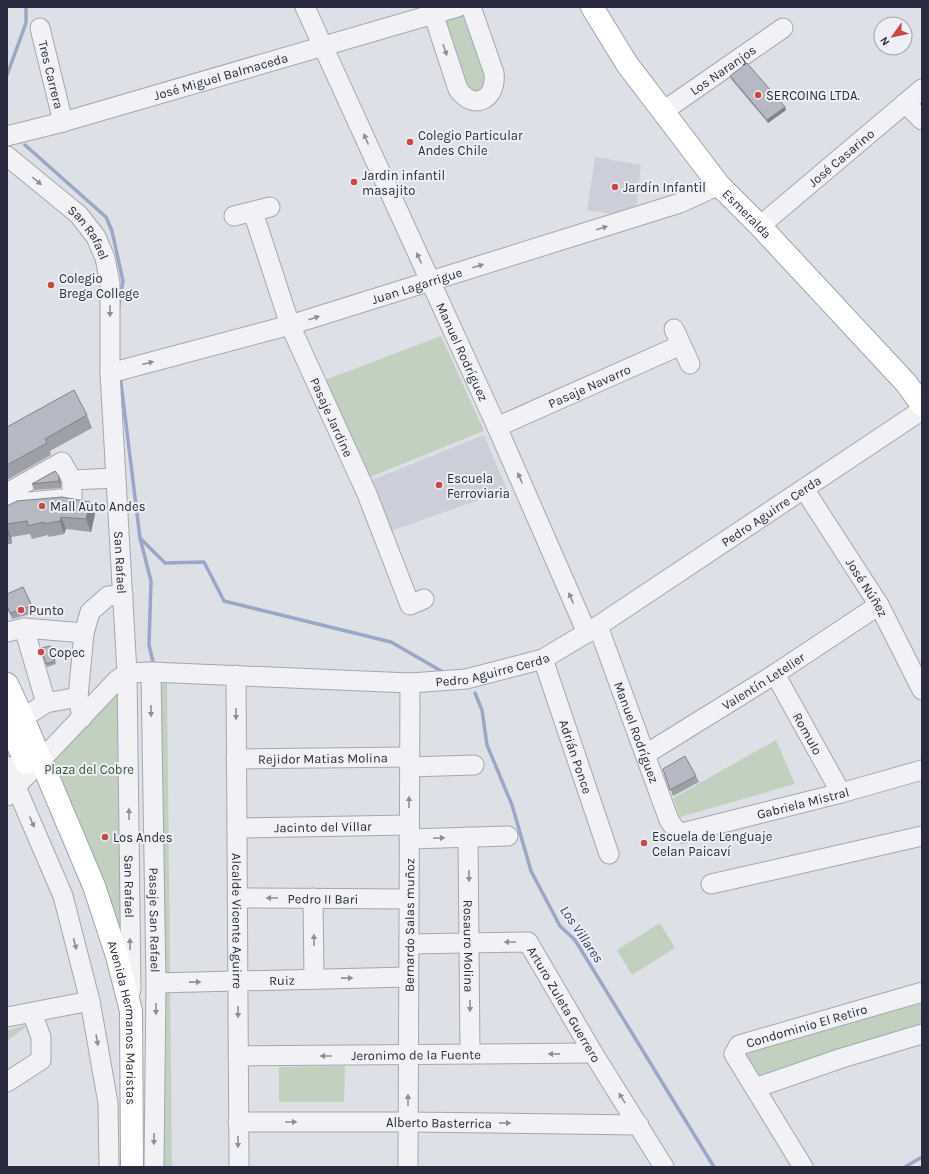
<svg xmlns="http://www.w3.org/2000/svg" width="929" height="1174" font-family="Karla,sans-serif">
  <rect width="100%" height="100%" fill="#dee0e7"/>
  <g fill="#cccfd9">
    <polygon points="595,157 641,165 635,218 587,210"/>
    <polygon points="484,435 507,490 391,531 372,480"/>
  </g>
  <g fill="#c1d1bf">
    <polygon points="468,7 492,80 471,98 436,15"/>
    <polygon points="441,336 484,431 370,477 325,380"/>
    <polygon points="157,680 167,680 172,1167 162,1167"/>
    <polygon points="120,683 126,953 49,761"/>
    <polygon points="776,740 795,784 680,817 673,798"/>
    <polygon points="660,923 675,948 632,975 617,950"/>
    <polygon points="922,998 922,1032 756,1083 742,1050"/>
    <polygon points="31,1023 7,1041 7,1031"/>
    <polygon points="345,1066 344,1102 279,1102 279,1067"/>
  </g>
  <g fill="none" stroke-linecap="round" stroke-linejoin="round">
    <g stroke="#9aa8c7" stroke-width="3.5">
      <polyline points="7,75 26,23 26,7"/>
      <polyline points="25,145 106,217 112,231 123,281 119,305"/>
      <polyline points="120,375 140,538 165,563 204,562 224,601 391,642 443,672"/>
      <polyline points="140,538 151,581 149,645 154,666"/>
      <polyline points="475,693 482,710 487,745 512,805 531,871 560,926 575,940 714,1167"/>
      <polyline points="905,1167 922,1157"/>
    </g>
    <g stroke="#a4a6b1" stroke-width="21">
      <g id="minor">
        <path id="s1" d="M305 7 497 427 587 633"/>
        <path d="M433 13 458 89C474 112 497 99 494 73L471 7"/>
        <path id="s2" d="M40 28 63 122"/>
        <polyline points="905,103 922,120"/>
        <path id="s3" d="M662 112 783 28"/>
        <path id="s4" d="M7 136 63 122 458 7"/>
        <path id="s5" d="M7 156 79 215 96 237 105 258 110 283V373L127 673 131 990"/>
        <path id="s6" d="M253 212 290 325 367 494 410 605 424 599"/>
        <polyline points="234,216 270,207"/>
        <path id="s7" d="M760 226 922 89"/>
        <polyline points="674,329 690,364"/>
        <path id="s8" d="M110 373 290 325 680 203 719 185"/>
        <path id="s9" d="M497 427 681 345"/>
        <polyline points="72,480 115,478"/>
        <path id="s10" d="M804 489 879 605 922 690"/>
        <polyline points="7,493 62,462 72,480 72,498 7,504"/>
        <path id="s11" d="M598 626 669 820 675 829 682 833 841 793 922 770"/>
        <polyline points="24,628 46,703"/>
        <polyline points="7,632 24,628 84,633"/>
        <path id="s12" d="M543 659 609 854"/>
        <path id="s13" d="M151 672 156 983 154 1167"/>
        <path id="s14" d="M775 674 841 793"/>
        <path id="s15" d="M236 675 239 1167"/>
        <polyline points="23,718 46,703 78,697"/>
        <polyline points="82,718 78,697 84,633 90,612 108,596 123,595"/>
        <path id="s16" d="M646 754 775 674 879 605"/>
        <path id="s17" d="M236 759 409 757"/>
        <polyline points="7,766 63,896 90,1001 108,1103 109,1167"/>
        <polyline points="409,767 474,765"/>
        <path id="s18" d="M7 796 117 680 127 673 151 672 410 683 466 679 543 659 598 626 922 410"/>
        <path id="s19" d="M237 828 409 825"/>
        <path id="s20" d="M468 837 470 1054"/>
        <polyline points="409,839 508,836"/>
        <polyline points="711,884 922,836"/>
        <path id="s21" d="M237 898 409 899"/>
        <polyline points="313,898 314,979"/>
        <path id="s22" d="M409 944 528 942 593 1053 664 1167"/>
        <path id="s23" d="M156 983 408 977"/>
        <polyline points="7,1017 90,1001"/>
        <path id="s24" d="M238 1056 593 1053"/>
        <polyline points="7,1082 41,1060 41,1037 32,1013"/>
        <polyline points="755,1088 842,1058 922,1034"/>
        <path id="s25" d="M238 1122H408L639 1125"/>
        <path id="s26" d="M408 1167 410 683"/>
        <path id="s27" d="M803 1167 734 1054 739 1045 922 992"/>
      </g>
    </g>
    <g stroke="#9ea3b3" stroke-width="24">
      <g id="major">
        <path id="s28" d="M592 7 627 64 719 185 760 226 906 383 922 405"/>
        <path id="s29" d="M7 684 23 718 94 886 117 956 131 1011 132 1167"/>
        <polyline points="7,721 26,763"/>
      </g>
    </g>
    <use href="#minor" stroke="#f1f2f6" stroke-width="19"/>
    <use href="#major" stroke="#fff" stroke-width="22"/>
  </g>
  <g fill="#9d9fa9">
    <polygon points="730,76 785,107 786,110 768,123 731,79"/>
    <polygon points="87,415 92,428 50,451 51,455 7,480 7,427"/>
    <polygon points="55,471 61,483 61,488 34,490 32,484"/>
    <polygon points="7,506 95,514 91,532 66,529 64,534 49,537 48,535 32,539 30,534 11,537 12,544 7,544"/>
    <polygon points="7,594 32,606 34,613 12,619 7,607"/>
    <polygon points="51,646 56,664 47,667 46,664"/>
    <polygon points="663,769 696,776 699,782 673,796"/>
  </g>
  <g fill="#7f8289">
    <polygon points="785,107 786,110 768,123 767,120"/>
    <polygon points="59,476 61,483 61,488 59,481"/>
    <polygon points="90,502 95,514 91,532 86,519"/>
    <polygon points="61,517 66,529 64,534 60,521"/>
    <polygon points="7,527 11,537 12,544 7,531"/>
  </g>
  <g fill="#b6b9c4" stroke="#7f8289">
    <polygon points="747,63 785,107 767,120 730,76"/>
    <polygon points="74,390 87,415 45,439 47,443 7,465 7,427"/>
    <polygon points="55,471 59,476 59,481 32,484"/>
    <polygon points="62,497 90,502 86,519 61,517 60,521 44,524 44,522 28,526 27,521 7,524 7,506 17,501"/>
    <polygon points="23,587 32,606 10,613 7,606 7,594"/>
    <polygon points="51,646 55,661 46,664 41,648"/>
    <polygon points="685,756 696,776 670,790 663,769"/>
  </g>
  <defs><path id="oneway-solid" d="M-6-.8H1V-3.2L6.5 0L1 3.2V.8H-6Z"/></defs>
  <g fill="#8c8f9a">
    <use href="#oneway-solid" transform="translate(445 50) rotate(71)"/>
    <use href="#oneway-solid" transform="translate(366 139) rotate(-114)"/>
    <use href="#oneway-solid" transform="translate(37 181) rotate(40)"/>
    <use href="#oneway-solid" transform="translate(602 228) rotate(-17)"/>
    <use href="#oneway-solid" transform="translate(419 258) rotate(-114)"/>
    <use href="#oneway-solid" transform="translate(478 266) rotate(-17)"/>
    <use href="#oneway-solid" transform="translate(110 311) rotate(90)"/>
    <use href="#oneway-solid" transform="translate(314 318) rotate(-18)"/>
    <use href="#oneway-solid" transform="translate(148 363) rotate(-15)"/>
    <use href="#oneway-solid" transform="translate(520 478) rotate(-113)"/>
    <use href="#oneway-solid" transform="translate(571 598) rotate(-113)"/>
    <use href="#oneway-solid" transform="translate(151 711) rotate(89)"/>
    <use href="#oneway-solid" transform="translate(236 714) rotate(90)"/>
    <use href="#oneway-solid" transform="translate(409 802) rotate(-90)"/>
    <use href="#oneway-solid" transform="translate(129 814) rotate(-91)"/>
    <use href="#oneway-solid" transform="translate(32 822) rotate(67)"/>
    <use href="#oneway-solid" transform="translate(439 838) rotate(-2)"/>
    <use href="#oneway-solid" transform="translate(469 876) rotate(89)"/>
    <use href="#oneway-solid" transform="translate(272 898) rotate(180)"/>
    <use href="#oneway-solid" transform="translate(314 940) rotate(-91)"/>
    <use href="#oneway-solid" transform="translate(510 942) rotate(-180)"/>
    <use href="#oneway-solid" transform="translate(75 944) rotate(75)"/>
    <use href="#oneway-solid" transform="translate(130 944) rotate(-91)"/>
    <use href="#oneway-solid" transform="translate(347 978) rotate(-1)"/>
    <use href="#oneway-solid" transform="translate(195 982) rotate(-1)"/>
    <use href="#oneway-solid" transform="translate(470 1006) rotate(90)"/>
    <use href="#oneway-solid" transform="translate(156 1009) rotate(91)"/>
    <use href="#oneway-solid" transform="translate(238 1012) rotate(90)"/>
    <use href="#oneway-solid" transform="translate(97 1040) rotate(80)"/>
    <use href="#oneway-solid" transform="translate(554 1054) rotate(179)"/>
    <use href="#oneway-solid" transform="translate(326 1056) rotate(180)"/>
    <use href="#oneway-solid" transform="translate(622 1098) rotate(-122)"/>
    <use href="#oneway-solid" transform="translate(408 1100) rotate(-90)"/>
    <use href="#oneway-solid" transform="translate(291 1122)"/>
    <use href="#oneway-solid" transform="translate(505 1123) rotate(1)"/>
    <use href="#oneway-solid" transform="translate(154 1139) rotate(91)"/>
    <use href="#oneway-solid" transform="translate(238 1142) rotate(90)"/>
  </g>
  <g fill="#ca4745" stroke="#edeff5" stroke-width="1.5">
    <circle cx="758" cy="95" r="4"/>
    <circle cx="410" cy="142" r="4"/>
    <circle cx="354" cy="182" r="4"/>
    <circle cx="615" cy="187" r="4"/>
    <circle cx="51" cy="285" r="4"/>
    <circle cx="439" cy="485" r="4"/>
    <circle cx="42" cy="506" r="4"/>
    <circle cx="21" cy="610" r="4"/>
    <circle cx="41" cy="652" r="4"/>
    <circle cx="105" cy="837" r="4"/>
    <circle cx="644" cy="843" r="4"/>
  </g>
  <g text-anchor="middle" stroke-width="4" stroke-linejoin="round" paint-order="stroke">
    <g font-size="13" fill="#282c3e" stroke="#edeff5">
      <text dy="5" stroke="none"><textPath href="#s3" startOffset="74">Los Naranjos</textPath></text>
      <text dy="5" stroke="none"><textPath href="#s2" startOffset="48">Tres Carrera</textPath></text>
      <text dy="5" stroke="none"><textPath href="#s4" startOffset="222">José Miguel Balmaceda</textPath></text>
      <text dy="5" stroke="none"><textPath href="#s7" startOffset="106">José Casarino</textPath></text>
      <text dy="5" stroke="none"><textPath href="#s28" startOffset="259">Esmeralda</textPath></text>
      <text dy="5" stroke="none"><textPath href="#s5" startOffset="113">San Rafael</textPath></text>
      <text dy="5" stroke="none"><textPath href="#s8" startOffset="319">Juan Lagarrigue</textPath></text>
      <text dy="5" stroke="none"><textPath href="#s1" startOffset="379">Manuel Rodríguez</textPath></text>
      <text dy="5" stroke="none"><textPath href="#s9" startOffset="101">Pasaje Navarro</textPath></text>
      <text dy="5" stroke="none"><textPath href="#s6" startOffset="220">Pasaje Jardine</textPath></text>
      <text dy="5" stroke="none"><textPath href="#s18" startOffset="863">Pedro Aguirre Cerda</textPath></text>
      <text dy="5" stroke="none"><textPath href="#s5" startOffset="449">San Rafael</textPath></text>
      <text dy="5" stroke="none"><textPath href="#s10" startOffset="117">José Núñez</textPath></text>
      <text dy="5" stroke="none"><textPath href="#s18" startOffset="539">Pedro Aguirre Cerda</textPath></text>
      <text dy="5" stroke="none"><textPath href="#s16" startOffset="138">Valentín Letelier</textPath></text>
      <text dy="5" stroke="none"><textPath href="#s11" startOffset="113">Manuel Rodríguez</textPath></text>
      <text dy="5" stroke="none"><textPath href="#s14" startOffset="68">Romulo</textPath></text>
      <text dy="5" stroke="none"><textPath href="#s12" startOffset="103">Adrián Ponce</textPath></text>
      <text dy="5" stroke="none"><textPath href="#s17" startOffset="87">Rejidor Matias Molina</textPath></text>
      <text dy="5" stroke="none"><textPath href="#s11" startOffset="350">Gabriela Mistral</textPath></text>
      <text dy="5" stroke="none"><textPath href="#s19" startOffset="86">Jacinto del Villar</textPath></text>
      <text dy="5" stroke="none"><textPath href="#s5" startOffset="773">San Rafael</textPath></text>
      <text dy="5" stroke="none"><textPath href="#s21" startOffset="86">Pedro II Bari</textPath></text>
      <text dy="5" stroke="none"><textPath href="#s13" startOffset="248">Pasaje San Rafael</textPath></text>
      <text dy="5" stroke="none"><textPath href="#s15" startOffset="246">Alcalde Vicente Aguirre</textPath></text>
      <text dy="5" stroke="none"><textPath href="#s26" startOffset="242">Bernardo Salas muñoz</textPath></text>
      <text dy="5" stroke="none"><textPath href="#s20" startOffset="109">Rosauro Molina</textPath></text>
      <text dy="5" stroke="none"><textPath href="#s23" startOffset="126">Ruiz</textPath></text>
      <text dy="5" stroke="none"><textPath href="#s22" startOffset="191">Arturo Zuleta Guerrero</textPath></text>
      <text dy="5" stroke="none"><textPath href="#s29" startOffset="361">Avenida Hermanos Maristas</textPath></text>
      <text dy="5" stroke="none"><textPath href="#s27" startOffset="213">Condominio El Retiro</textPath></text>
      <text dy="5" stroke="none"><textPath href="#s24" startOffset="178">Jeronimo de la Fuente</textPath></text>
      <text dy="5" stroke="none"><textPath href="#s25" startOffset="201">Alberto Basterrica</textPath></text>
    </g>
    <g font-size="13" fill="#282c3e" stroke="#edeff5" text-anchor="start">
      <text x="766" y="100">SERCOING LTDA.</text>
      <text x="418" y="140">Colegio Particular<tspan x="418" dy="15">Andes Chile</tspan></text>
      <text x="362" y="180">Jardin infantil<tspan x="362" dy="15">masajito</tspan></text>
      <text x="623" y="192">Jardín Infantil</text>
      <text x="59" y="283">Colegio<tspan x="59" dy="15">Brega College</tspan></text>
      <text x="447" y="483">Escuela<tspan x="447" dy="15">Ferroviaria</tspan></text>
      <text x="50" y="511">Mall Auto Andes</text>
      <text x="29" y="615">Punto</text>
      <text x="49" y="657">Copec</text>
      <text x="652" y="841">Escuela de Lenguaje<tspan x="652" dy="15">Celan Paicaví</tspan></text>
      <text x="113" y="842">Los Andes</text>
    </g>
    <g font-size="13" fill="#365935" stroke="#edeff5">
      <text x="89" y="774">Plaza del Cobre</text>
    </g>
    <g font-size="14" font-style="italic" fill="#334470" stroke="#edeff5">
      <text transform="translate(582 934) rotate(56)" y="5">Los Villares</text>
    </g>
  </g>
  <rect width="929" height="1174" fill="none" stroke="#282c3e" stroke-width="16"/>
  <g transform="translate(893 36) rotate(237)"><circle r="19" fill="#edeff5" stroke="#9ea1ac"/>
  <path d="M0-3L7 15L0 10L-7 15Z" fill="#ca4745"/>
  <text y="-6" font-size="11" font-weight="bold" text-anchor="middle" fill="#282c3e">N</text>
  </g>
</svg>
